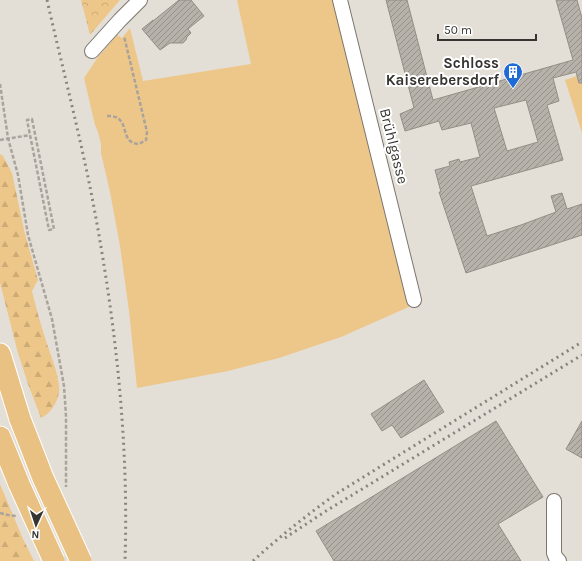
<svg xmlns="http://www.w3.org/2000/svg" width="582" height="561" font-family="Karla,sans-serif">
  <defs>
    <pattern id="forest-firs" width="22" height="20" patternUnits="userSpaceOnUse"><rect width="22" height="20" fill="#edc68a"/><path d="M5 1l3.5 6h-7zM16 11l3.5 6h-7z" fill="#ccab77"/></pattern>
    <pattern id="park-crowns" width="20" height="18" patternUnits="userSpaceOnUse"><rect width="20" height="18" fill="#edc68a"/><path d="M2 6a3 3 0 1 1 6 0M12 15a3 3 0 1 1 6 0" fill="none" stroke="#ccab77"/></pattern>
    <pattern id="building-hatch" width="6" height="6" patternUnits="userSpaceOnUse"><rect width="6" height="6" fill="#b6b1a9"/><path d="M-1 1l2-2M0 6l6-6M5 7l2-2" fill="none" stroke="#95918a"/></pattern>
  </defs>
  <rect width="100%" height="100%" fill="#e4dfd6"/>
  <g fill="#edc68a">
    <polygon points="237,0 335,0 411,306 341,337 279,358 228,371 137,388 129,311 120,246 110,192 101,153 101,144 98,132 95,125 84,78 98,57 117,35 122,38 130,28 143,81 251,64"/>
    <polygon points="582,74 582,133 565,80"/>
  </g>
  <g fill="url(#forest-firs)">
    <path d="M0 154 3 156 12 173 25 234 38 280 32 291C36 308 41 325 46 341 50 353 61 380 59 392 58 402 50 414 41 418L28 384 18 353 0 283Z"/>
    <polygon points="0,484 23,539 34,561 0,561"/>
  </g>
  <polygon fill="url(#park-crowns)" points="81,0 120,0 90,35"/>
  <g fill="url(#building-hatch)" stroke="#938e86" fill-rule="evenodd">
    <polygon points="179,0 191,0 204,16 188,29 191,33 187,37 186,40 183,43 170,43 160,50 142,29 153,20 153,21"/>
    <path d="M386 0H407L433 100 573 60 556 0H577L582 18V83H579L576 72 553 78 559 101 547 105 563 160 471 186 487 236 521 225 556 212 551 196 562 193 567 209 582 204V235L466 273 439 192H441L435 170 450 166 449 162 459 159 460 162 480 157 471 123 442 130 439 121 405 131 400 114 414 108ZM526 100 538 142 507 151 494 108Z"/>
    <polygon points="424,380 444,412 401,438 392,425 382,431 371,414"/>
    <polygon points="496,421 543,497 498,524 521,561 334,561 316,531"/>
    <polygon points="582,421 582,458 566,449"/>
  </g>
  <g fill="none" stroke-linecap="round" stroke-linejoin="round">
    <g stroke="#7b766e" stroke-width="16">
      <g id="minor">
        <polyline points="340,0 414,300"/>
        <polyline points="92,51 120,20 140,0"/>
        <polyline points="554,501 554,553 556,558 559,561"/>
      </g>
    </g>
    <g stroke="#fff" stroke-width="23">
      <g id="highway">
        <polyline points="0,354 20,419"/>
        <polyline points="0,437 19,484"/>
      </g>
    </g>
    <g stroke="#a8a49d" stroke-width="2.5" stroke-dasharray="4 2" stroke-linecap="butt">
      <polyline points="0,84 8,138 18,175 28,235 52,319 64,386 66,416 66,487"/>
      <path d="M107 116C133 115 117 143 139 144L146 140 147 132 124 36"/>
      <polygon points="32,119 54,229 49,230 27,120"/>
      <polyline points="0,140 30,135"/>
      <polyline points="0,513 8,515 16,516"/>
    </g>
    <use href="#minor" stroke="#fff" stroke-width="14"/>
    <use href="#highway" stroke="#e9c183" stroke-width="21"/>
    <g stroke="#87837d" stroke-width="3" stroke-dasharray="2 4" stroke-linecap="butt">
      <path d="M47 0C62 66 79 131 92 197 115 317 129 439 125 561"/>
      <polyline points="285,538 326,511 582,355"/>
      <path d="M253 561C279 537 307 515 336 494L582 342"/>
    </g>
    <g stroke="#fff" stroke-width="23" stroke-linecap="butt">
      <g id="highway-bridge">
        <polyline points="20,419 43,478 81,561"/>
        <polyline points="19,484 54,561"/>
      </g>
    </g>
    <use href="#highway-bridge" stroke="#e9c183" stroke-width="21"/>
  </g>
  <defs>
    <g id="building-pin" transform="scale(1)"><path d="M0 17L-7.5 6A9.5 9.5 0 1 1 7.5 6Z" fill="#1e6bd6" stroke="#fff"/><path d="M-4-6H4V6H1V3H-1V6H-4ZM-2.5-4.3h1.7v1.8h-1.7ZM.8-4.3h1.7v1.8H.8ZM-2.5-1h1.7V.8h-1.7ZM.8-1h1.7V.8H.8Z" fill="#fff"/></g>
  </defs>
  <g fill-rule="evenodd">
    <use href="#building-pin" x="513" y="72"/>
  </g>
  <g text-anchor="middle" stroke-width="4" stroke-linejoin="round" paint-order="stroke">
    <g font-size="15" font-weight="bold" fill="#363430" stroke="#fff" text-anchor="end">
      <text x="499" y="68">Schloss<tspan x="499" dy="17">Kaiserebersdorf</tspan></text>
    </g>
    <g font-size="15" fill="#363430" stroke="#fff">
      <text transform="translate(394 146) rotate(76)" y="5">Brühlgasse</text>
    </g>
  </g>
  <g transform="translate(36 525) rotate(183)" stroke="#ffffff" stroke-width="3" paint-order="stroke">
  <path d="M0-3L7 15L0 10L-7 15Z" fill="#363430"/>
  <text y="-6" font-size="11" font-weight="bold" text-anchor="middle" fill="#363430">N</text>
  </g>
  <path d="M438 34v6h98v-6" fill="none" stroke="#363430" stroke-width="2"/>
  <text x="444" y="34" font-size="12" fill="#363430" stroke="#ffffff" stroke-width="3" paint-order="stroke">50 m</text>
</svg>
